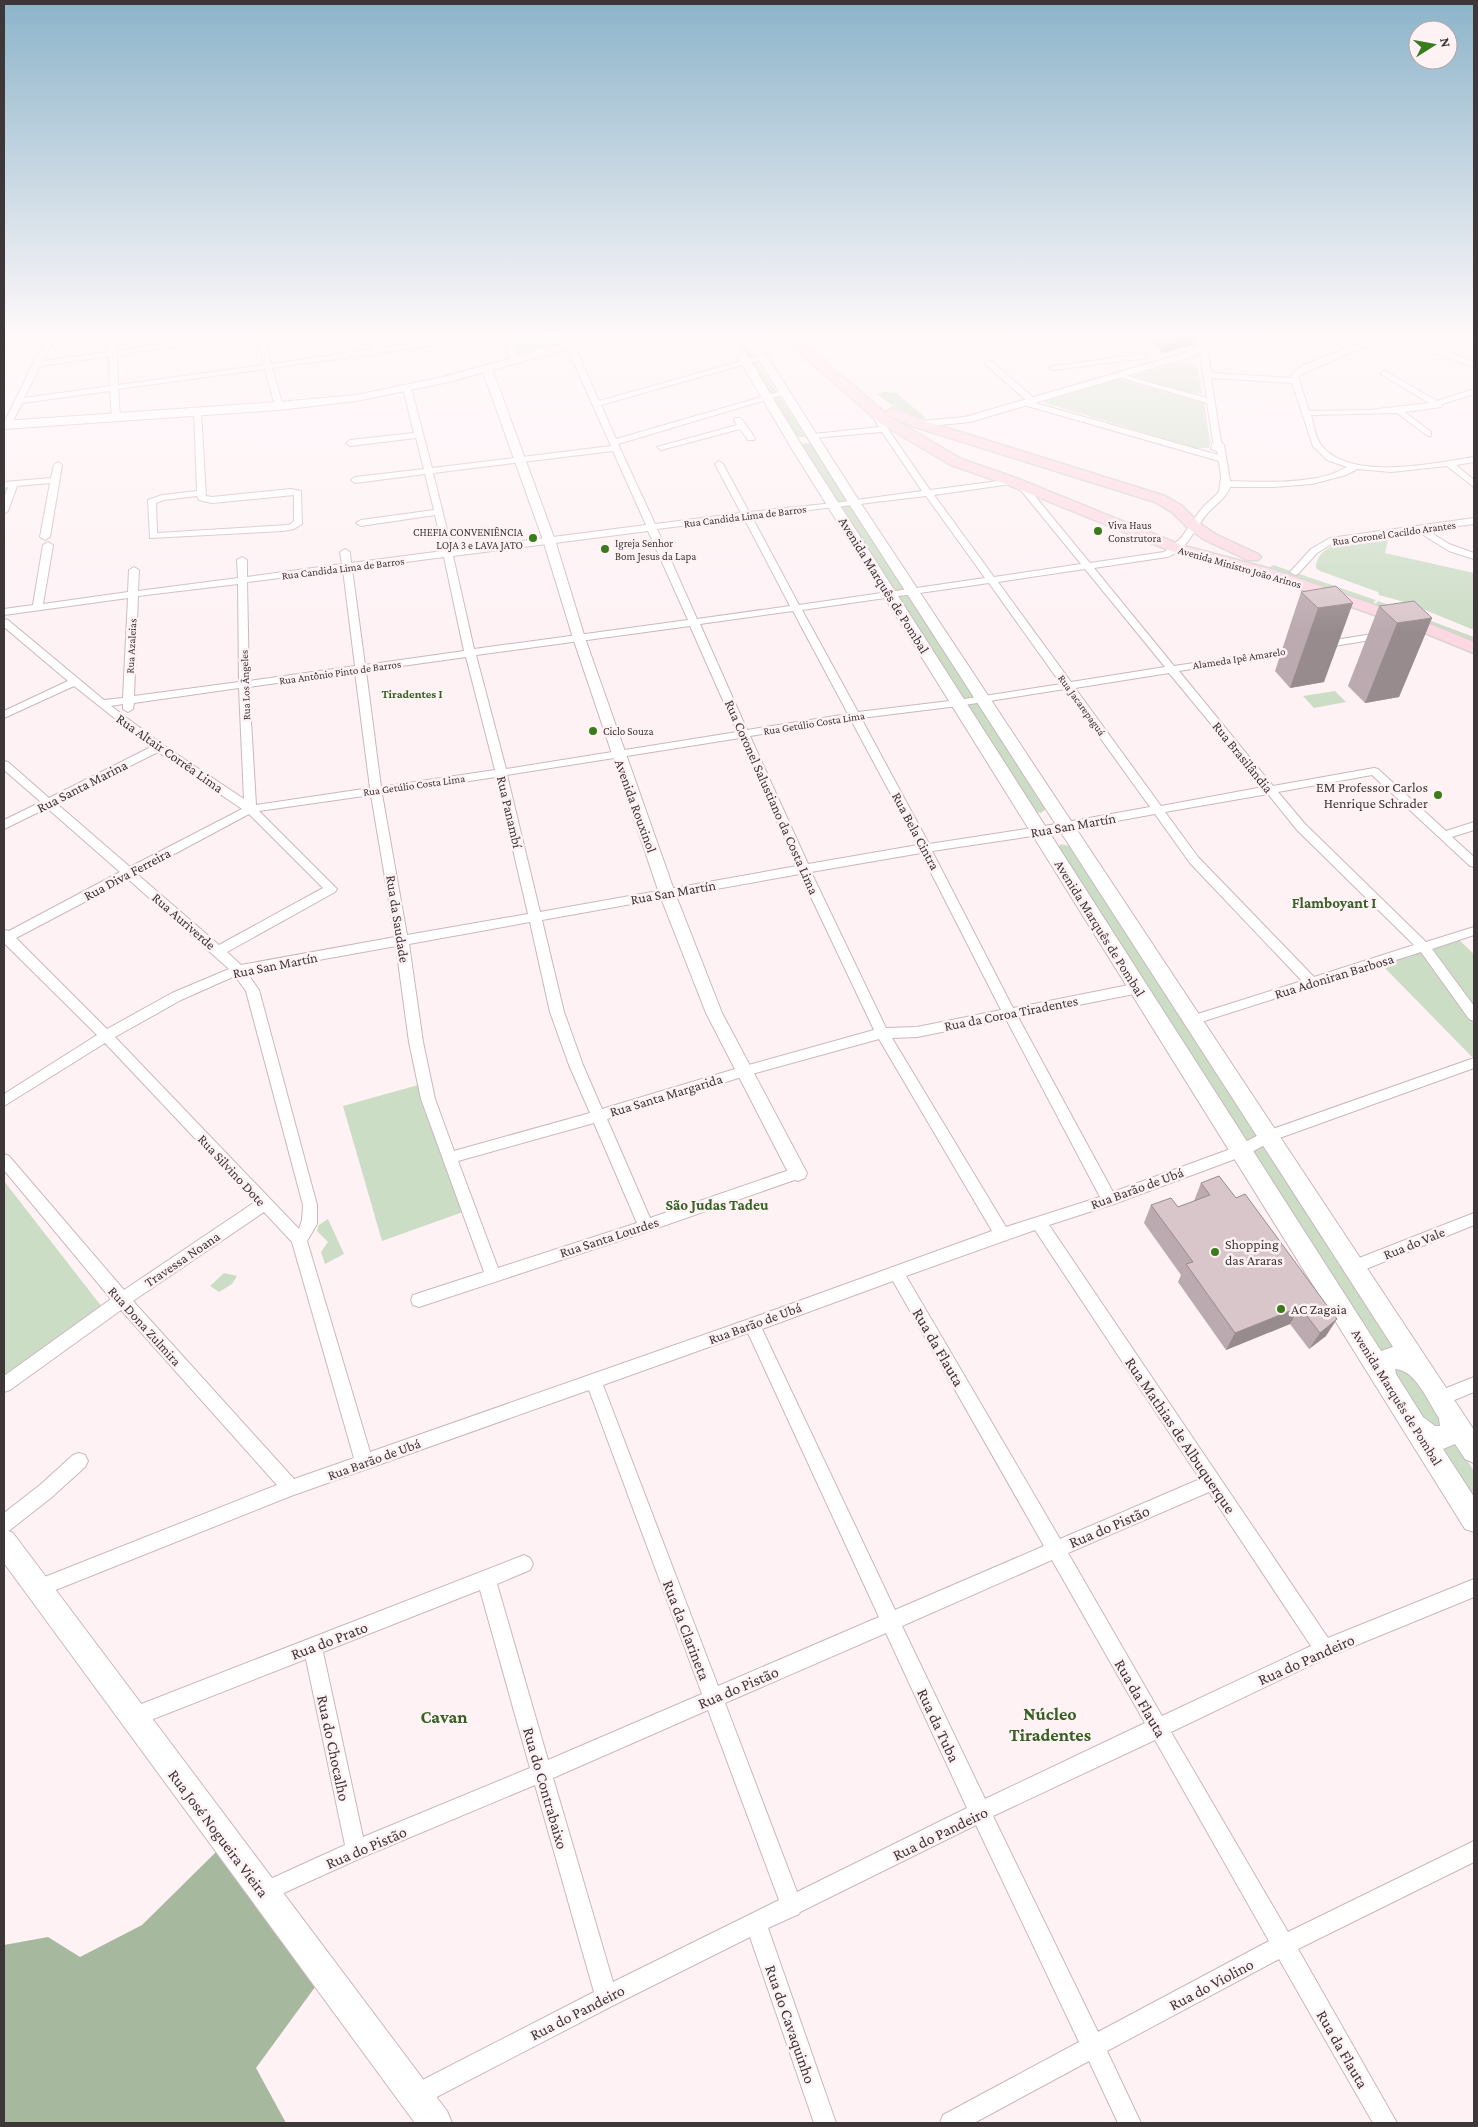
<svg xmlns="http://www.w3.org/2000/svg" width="1478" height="2127" font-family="'Crimson Pro',serif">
  <rect width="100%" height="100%" fill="#fef2f5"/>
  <g fill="#ccddc6">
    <polygon points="508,334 597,334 519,354"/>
    <polygon points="741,345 746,345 806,437 796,437 738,346"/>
    <polygon points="1181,362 1197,365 1202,394 1188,393 1133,376"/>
    <polygon points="1117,379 1204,403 1210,442 1209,448 1195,448 1045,403 1046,401"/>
    <path d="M885 392 896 393 925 417 923 419C905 413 892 406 877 394Z"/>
    <polygon points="810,443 1046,809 1041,813 1033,811 800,444"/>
    <path d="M1389 536 1385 553 1474 573V630L1408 603 1379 595 1378 592 1320 571 1316 568C1317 538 1367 539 1389 536Z"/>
    <polygon points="1273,565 1376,600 1370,607 1266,571"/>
    <polygon points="1378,601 1474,637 1474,648 1372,608"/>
    <polygon points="1335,691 1346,702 1314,708 1303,696"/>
    <polygon points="1061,844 1069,846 1474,1471 1474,1508 1057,848"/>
    <polygon points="1457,938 1474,954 1474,1056 1472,1057 1380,963"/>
    <polygon points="418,1085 463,1212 382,1241 343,1106"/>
    <polygon points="4,1181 102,1307 4,1375"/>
    <polygon points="328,1219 344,1254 325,1264 321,1252 328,1242 317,1231 319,1225"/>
    <polygon points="224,1273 237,1276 232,1284 219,1292 210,1286"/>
  </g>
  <polygon fill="#a6b99f" points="216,1852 318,1983 256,2068 286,2123 4,2123 4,1945 48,1937 80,1957 142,1925"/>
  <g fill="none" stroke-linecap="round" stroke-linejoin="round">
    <g stroke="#cbb7bc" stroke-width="2">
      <g id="minor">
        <path d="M48 334H56L43 361 109 352 107 334H115L117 351 236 334H263L271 364 373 349 368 334H376L380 348 484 334H505L520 360 513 362 499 336 272 368 283 406 279 408 275 406 265 369 118 389 120 416 116 418 112 416 110 391 22 403 10 427H4V423L45 340 4 342V338L47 336ZM255 334 264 365 118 385 117 355ZM109 356 110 386 24 398 40 366Z"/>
        <path d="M407 334C413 334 430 333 435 336L414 340Z"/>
        <path d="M1193 334H1201L1207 346 1211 373 1290 378 1296 370 1304 365 1383 334H1393L1302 374 1298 377 1309 411 1370 410 1429 403 1382 375 1381 373 1385 371 1437 401 1474 389V394L1442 404 1441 407 1405 412 1431 432V436H1428L1397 413 1311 415C1314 425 1315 437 1321 445 1350 482 1435 463 1474 457V462L1456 465 1474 480V487L1447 466 1391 472 1357 469 1346 475 1312 484 1274 487H1230C1226 499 1215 504 1207 514 1195 528 1187 551 1167 557L1094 568 1174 666 1302 647 1303 649 1298 652 1179 671 1273 786 1374 768 1378 769 1446 831 1474 822V830L1452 837 1474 857V867L1470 866 1372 775 1278 792 1305 824 1426 942 1474 927V935L1432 949 1474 1006V1021L1469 1019 1421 952 1198 1023H1188L1186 1020 1188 1017 1302 981 1190 863 1155 814 1039 835 932 851 1013 1008 1139 983 1144 985 1146 988 1144 991 1139 993 1018 1017 1113 1192 1236 1147 1264 1132 1474 1058V1068L1274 1140 1246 1155 1114 1204 1049 1225 1328 1638 1474 1579V1597L1330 1656 1171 1732 1288 1932 1474 1841V1862L1298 1949 1397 2123H1373L1279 1959 1107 2051 1141 2123H1118L1089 2061 974 2123H940L943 2115 1079 2042 976 1825 800 1912 799 1914 768 1928 836 2123H814L750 1937 614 2005 423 2104 415 2107 407 2104 404 2096 407 2088 594 1992 535 1785 363 1857 264 1902 257 1899 254 1892 257 1885 345 1845 306 1659 133 1727 126 1724 123 1717 126 1710 524 1555 530 1558 533 1564 530 1570 497 1584 548 1760 702 1694 589 1390 291 1496 38 1597 32 1594 29 1588 32 1582 277 1485 121 1310 10 1390 4 1392V1376L111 1299 4 1170V1154L9 1156 124 1290 255 1202 105 1043 4 1106V1094L97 1035 4 943V930L9 931 120 872 47 808 4 829V820L41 802 4 770V761L8 762 49 798 151 747 74 686 4 718V711L68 681 4 627V619L8 620 104 700 123 698 128 598 4 615V609L33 605 43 545 48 542 53 545 43 604 128 592 129 570 134 567 139 570 138 591 238 578 237 560 242 557 247 560V577L342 564 340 552 345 549 350 552 351 563 443 551 435 515 361 526 356 523 361 520 434 510 425 474 355 483 351 480 355 477 424 469 416 438 350 446 346 443 350 440 414 433 403 388 407 386 411 388 432 468 611 446 566 345 570 343 574 345 599 401 760 356 767 358 601 405 616 439 782 391 789 393 618 444 655 524 741 513 715 464 719 461 723 464 749 512 834 503 922 491 882 432 814 438 810 436 814 434 879 427 870 411 874 409H877L888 429 930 490 1014 479V483L1011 484 934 495 994 577 1081 564 1019 488 1018 486 1022 483 1025 484 1090 563 1164 552 1170 548 1181 538 1202 508 1219 492 1221 478 1219 461 1024 405 1023 403 1027 401 984 363 991 361 1035 399V403L1218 455 1217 451 1211 449 1213 441 1207 403 1115 376 1119 374 1207 398 1199 346ZM1211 378 1292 383 1313 446 1327 460 1347 467C1317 485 1265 482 1230 481L1224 445 1221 442ZM613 451 646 525 452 550 433 473ZM926 496 985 578 799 605 752 517ZM744 518 790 606 697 619 657 529ZM648 531 688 620 474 649 453 556ZM444 557 464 651 365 665 352 569ZM1085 569 1165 667 1071 682 998 582ZM343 570 355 666 249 681 247 582ZM989 583 1061 684 958 700 858 712 802 610ZM238 584 239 682 134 696 138 596ZM793 611 848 714 747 730 700 624ZM690 626 737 732 506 769 476 655ZM466 657 495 770 381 787 366 671ZM355 672 370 788 256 805 249 687ZM1169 673 1263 787 1161 806 1075 688ZM239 688 244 799 163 745 111 706 123 704V709L128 712 133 709 134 703ZM1065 689 1150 807 1039 827 929 844 861 718 958 706ZM851 720 918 845 808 864 750 736ZM740 738 797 866 540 912 507 775ZM158 752 242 809 130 867 56 803ZM496 777 528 914 407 935 382 794ZM1268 794 1297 830 1414 945 1314 977 1198 857 1165 812ZM371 795 395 937 241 965 227 952 335 892 337 889 259 811ZM249 814 323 888 219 945 137 874ZM921 853 1001 1010 917 1027 886 1028 811 872ZM800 874 874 1030 745 1066 602 1109 583 1065 564 1012 542 920ZM128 879 229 969 172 993 107 1029 16 938ZM530 922 550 1012 569 1065 590 1113 454 1151 435 1099 423 1042 409 944ZM396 946 409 1042 421 1099 484 1272 413 1295 411 1300 413 1305 419 1307 646 1232 803 1177 805 1173 803 1169 798 1167 650 1218 607 1119 745 1076 879 1039 992 1231 752 1318 370 1452 307 1241 317 1224V1205L259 990 247 973ZM235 976 246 991 303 1205 302 1220 299 1229 115 1037 181 1000ZM1006 1019 1100 1197 1006 1227 892 1038 917 1037ZM594 1123 637 1223 498 1268 458 1161ZM264 1212 292 1242 354 1458 294 1479 133 1301ZM1035 1230 1200 1479 1060 1539 906 1276ZM893 1281 1044 1546 895 1610 762 1329ZM748 1333 879 1617 718 1686 603 1385ZM1209 1492 1311 1646 1162 1716 1068 1553ZM1052 1560 1145 1723 985 1799 902 1626ZM480 1590 530 1768 363 1837 323 1652ZM886 1633 967 1808 797 1892 725 1703ZM708 1710 779 1900 613 1982 553 1778ZM1155 1740 1269 1941 1098 2032 993 1816Z"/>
        <polygon points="1435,349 1441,349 1474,362 1474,367 1435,353"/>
        <polygon points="1143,354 1147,356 1146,358 1053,370 1049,368 1053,366"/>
        <path d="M194 410 201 412 206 496 212 497 291 489 301 491 302 524 294 529 283 531 150 538 148 500 162 495 197 491ZM294 495V521L289 525 157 533 156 503 164 500 197 496 199 500 212 503Z"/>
        <polygon points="735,418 741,418 755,438 754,440 748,440 740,429 661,450 657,447 737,425 734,420"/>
        <polygon points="58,462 62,465 50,537 45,540 40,537 50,483 17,486 8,511 4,514 4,498 8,487 4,488 4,482 51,478 54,465"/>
        <polygon points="1474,518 1474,524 1427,530 1449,544 1474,553 1474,559 1449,551 1417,531 1335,542 1317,553 1298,574 1295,575 1290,572 1311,549 1330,538"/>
        <polygon points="1385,632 1390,635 1389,637 1322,648 1317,645 1322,642"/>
        <polygon points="1474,1213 1474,1225 1354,1274 1349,1272 1346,1267 1349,1262"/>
        <polygon points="1474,1377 1474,1392 1440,1406 1434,1403 1432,1398 1434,1393"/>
        <polygon points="79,1453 85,1455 88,1461 85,1467 52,1497 10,1530 4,1533 4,1513 40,1485 73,1455"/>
      </g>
    </g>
    <g stroke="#cbb7bc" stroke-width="2">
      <g id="tertiary">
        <polygon points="1226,334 1239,334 1206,348 1194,356 970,422 920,427 915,424 920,421 965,417 1188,352 1200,344"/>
        <polygon points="487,366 492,369 555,540 585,638 675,893 722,1013 807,1173 805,1178 798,1181 791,1178 706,1013 659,893 573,638 543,540 482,369"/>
      </g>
    </g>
    <g stroke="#cbb7bc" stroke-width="2">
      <g id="secondary">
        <polygon points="598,334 615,334 614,336 449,382 356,401 279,410 4,429 4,421 279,402 356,395 443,377"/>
        <path d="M724 334H734L804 449 1381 1351 1393 1347 842 493 743 334H753L854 493 1474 1430V1463L1465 1459 1455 1444 1443 1449 1474 1497V1532L1465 1529 792 449ZM1395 1369C1416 1370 1428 1402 1439 1418L1440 1426H1435L1423 1417 1396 1374Z"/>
        <polygon points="4,1529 13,1533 447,2111 452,2123 415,2123 4,1563"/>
      </g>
    </g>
    <g stroke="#d5d3d3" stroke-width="3">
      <g id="primary">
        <polygon points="779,334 792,334 890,417 961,459 1016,478 1181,545 1271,569 1432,625 1474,642 1474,653 1420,631 1261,575 1171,551 1006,484 951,465 880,423"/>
        <polygon points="892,408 925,421 1165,496 1182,506 1199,523 1215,534 1258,554 1261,557 1258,560 1248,560 1205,540 1189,529 1172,512 1155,502 915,427 887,415 885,412"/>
      </g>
    </g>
    <use href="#minor" fill="#fff" fill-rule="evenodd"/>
    <use href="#tertiary" fill="#fff" fill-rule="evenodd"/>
    <use href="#secondary" fill="#fff" fill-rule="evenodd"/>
    <use href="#primary" fill="#fdd8e2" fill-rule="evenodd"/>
  </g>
  <g fill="#bbaaaf">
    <polygon points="1153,334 1196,334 1194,344 1163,353 1152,341"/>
    <polygon points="1336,586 1324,682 1290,688 1275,671 1301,592"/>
    <polygon points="1379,606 1432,618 1399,697 1365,703 1348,686"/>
    <polygon points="1201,1183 1326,1336 1309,1349 1290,1324 1226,1350 1178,1282 1181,1275 1144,1223 1151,1205 1178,1207 1194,1201"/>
  </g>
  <g fill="#988b8e">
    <polygon points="1189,334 1196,334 1194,344 1163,353 1166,341"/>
    <polygon points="1353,603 1324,682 1290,688 1318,608"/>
    <polygon points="1432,618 1399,697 1365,703 1397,623"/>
    <polygon points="1300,1307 1290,1324 1226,1350 1235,1333"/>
    <polygon points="1337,1319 1326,1336 1309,1349 1320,1333"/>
  </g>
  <g fill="#d9c6cb" stroke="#988b8e">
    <polygon points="1159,334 1189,334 1166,341"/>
    <polygon points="1336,586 1353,603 1318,608 1301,592"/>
    <polygon points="1414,601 1432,618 1397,623 1379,606"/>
    <polygon points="1219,1176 1236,1198 1245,1194 1337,1319 1320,1333 1300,1307 1235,1333 1186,1264 1193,1262 1151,1205 1171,1198 1178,1207 1210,1195 1201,1183"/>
  </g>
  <linearGradient id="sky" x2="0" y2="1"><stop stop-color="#8cb4ca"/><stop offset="0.53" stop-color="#fff9fa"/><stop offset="1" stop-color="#fff9fa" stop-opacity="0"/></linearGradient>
  <rect width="1478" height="632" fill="url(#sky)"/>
  <g fill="#3a7b1b" stroke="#fef2f5" stroke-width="2">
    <circle cx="1098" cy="531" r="5"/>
    <circle cx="533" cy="538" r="5"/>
    <circle cx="605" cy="549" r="5"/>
    <circle cx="593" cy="731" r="5"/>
    <circle cx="1438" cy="795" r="5"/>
    <circle cx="1215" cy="1252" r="5"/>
    <circle cx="1281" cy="1309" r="5"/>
  </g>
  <g text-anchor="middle" stroke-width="5" stroke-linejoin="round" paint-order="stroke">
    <g font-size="11" fill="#3e3739" stroke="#fef2f5">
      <text transform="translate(745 516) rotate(-7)" y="4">Rua Candida Lima de Barros</text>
      <text transform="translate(1394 533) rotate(-8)" y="4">Rua Coronel Cacildo Arantes</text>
      <text transform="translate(1240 567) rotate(16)" y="4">Avenida Ministro João Arinos</text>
      <text transform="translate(343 568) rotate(-7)" y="4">Rua Candida Lima de Barros</text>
      <text transform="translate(131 646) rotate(-87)" y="4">Rua Azaleias</text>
      <text transform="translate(1239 658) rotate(-9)" y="4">Alameda Ipê Amarelo</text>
      <text transform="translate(340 672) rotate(-8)" y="4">Rua Antônio Pinto de Barros</text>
      <text transform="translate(245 685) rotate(-92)" y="4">Rua Los Ângeles</text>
      <text transform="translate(1082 705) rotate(54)" y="4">Rua Jacarepaguá</text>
      <text transform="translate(814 723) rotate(-9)" y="4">Rua Getúlio Costa Lima</text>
      <text transform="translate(414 785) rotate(-8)" y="4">Rua Getúlio Costa Lima</text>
    </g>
    <g font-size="11" fill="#3e3739" stroke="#fef2f5" text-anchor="start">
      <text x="1108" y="529">Viva Haus<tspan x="1108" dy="13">Construtora</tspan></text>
      <text x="523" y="536" text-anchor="end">CHEFIA CONVENIÊNCIA<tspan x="523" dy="13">LOJA 3 e LAVA JATO</tspan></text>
      <text x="615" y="547">Igreja Senhor<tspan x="615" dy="13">Bom Jesus da Lapa</tspan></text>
      <text x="603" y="735">Ciclo Souza</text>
    </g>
    <g font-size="12" font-weight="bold" fill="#366025" stroke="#fef2f5">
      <text x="412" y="698">Tiradentes I</text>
    </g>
    <g font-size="14" fill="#3e3739" stroke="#fef2f5">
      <text transform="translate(884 585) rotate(58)" y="5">Avenida Marquês de Pombal</text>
      <text transform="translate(170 753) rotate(35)" y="5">Rua Altair Corrêa Lima</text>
      <text transform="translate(1243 757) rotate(51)" y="5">Rua Brasilândia</text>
      <text transform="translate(82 786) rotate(-27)" y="5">Rua Santa Marina</text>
      <text transform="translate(772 797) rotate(66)" y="5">Rua Coronel Salustiano da Costa Lima</text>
      <text transform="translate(636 806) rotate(70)" y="5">Avenida Rouxinol</text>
      <text transform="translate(510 812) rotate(77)" y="5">Rua Panambí</text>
      <text transform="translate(1073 825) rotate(-10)" y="5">Rua San Martín</text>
      <text transform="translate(916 831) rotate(62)" y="5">Rua Bela Cintra</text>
      <text transform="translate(127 874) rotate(-28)" y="5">Rua Diva Ferreira</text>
      <text transform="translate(673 892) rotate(-10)" y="5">Rua San Martín</text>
      <text transform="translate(398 919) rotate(81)" y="5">Rua da Saudade</text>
      <text transform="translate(184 921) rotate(41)" y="5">Rua Auriverde</text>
      <text transform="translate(1100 928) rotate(58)" y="5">Avenida Marquês de Pombal</text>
      <text transform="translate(275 965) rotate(-11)" y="5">Rua San Martín</text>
      <text transform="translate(1334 976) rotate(-17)" y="5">Rua Adoniran Barbosa</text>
      <text transform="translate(1011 1013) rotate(-11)" y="5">Rua da Coroa Tiradentes</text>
      <text transform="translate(666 1095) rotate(-17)" y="5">Rua Santa Margarida</text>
      <text transform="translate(232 1170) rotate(47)" y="5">Rua Silvino Dote</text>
      <text transform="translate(1137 1188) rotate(-20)" y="5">Rua Barão de Ubá</text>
      <text transform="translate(609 1237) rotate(-18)" y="5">Rua Santa Lourdes</text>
      <text transform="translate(1414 1243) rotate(-22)" y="5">Rua do Vale</text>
      <text transform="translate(182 1259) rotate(-34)" y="5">Travessa Noana</text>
      <text transform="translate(755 1323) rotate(-20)" y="5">Rua Barão de Ubá</text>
      <text transform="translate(145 1326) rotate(48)" y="5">Rua Dona Zulmira</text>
      <text transform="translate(1397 1397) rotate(58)" y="5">Avenida Marquês de Pombal</text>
      <text transform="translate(374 1459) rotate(-20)" y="5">Rua Barão de Ubá</text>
    </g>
    <g font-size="14" fill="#3e3739" stroke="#fef2f5" text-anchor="start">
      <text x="1428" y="792" text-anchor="end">EM Professor Carlos<tspan x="1428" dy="16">Henrique Schrader</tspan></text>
      <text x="1225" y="1249">Shopping<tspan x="1225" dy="16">das Araras</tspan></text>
      <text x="1291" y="1314">AC Zagaia</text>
    </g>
    <g font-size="15" font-weight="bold" fill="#366025" stroke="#fef2f5">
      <text x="1334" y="908">Flamboyant I</text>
      <text x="717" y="1210">São Judas Tadeu</text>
    </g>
    <g font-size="16" fill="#3e3739" stroke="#fef2f5">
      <text transform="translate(939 1347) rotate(60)" y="6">Rua da Flauta</text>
      <text transform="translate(1181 1435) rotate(56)" y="6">Rua Mathias de Albuquerque</text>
      <text transform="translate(1109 1526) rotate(-23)" y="6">Rua do Pistão</text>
      <text transform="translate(687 1630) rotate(69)" y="6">Rua da Clarineta</text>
      <text transform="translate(329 1640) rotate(-21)" y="6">Rua do Prato</text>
      <text transform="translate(1306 1659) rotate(-24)" y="6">Rua do Pandeiro</text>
      <text transform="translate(738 1687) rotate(-23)" y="6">Rua do Pistão</text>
      <text transform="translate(1141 1698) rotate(60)" y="6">Rua da Flauta</text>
      <text transform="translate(939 1725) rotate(65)" y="6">Rua da Tuba</text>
      <text transform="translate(334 1748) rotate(78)" y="6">Rua do Chocalho</text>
      <text transform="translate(546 1788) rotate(74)" y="6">Rua do Contrabaixo</text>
      <text transform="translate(219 1833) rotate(53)" y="6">Rua José Nogueira Vieira</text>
      <text transform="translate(940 1833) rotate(-26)" y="6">Rua do Pandeiro</text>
      <text transform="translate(366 1847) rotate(-23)" y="6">Rua do Pistão</text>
      <text transform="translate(1211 1984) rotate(-28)" y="6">Rua do Violino</text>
      <text transform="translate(577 2012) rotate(-27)" y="6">Rua do Pandeiro</text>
      <text transform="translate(791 2024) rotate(71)" y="6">Rua do Cavaquinho</text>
      <text transform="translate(1343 2049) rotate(60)" y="6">Rua da Flauta</text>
    </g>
    <g font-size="18" font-weight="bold" fill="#366025" stroke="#fef2f5">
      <text x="1050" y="1720">Núcleo<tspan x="1050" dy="21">Tiradentes</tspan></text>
      <text x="444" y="1723">Cavan</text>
    </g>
  </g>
  <rect width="1478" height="2127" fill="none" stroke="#3e3739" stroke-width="10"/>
  <g transform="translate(1433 45) rotate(79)"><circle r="24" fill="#fef2f5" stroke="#b1a7aa"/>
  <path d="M0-4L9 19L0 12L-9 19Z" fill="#3a7b1b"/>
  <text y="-8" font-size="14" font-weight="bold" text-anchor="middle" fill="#3e3739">N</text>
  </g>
</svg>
